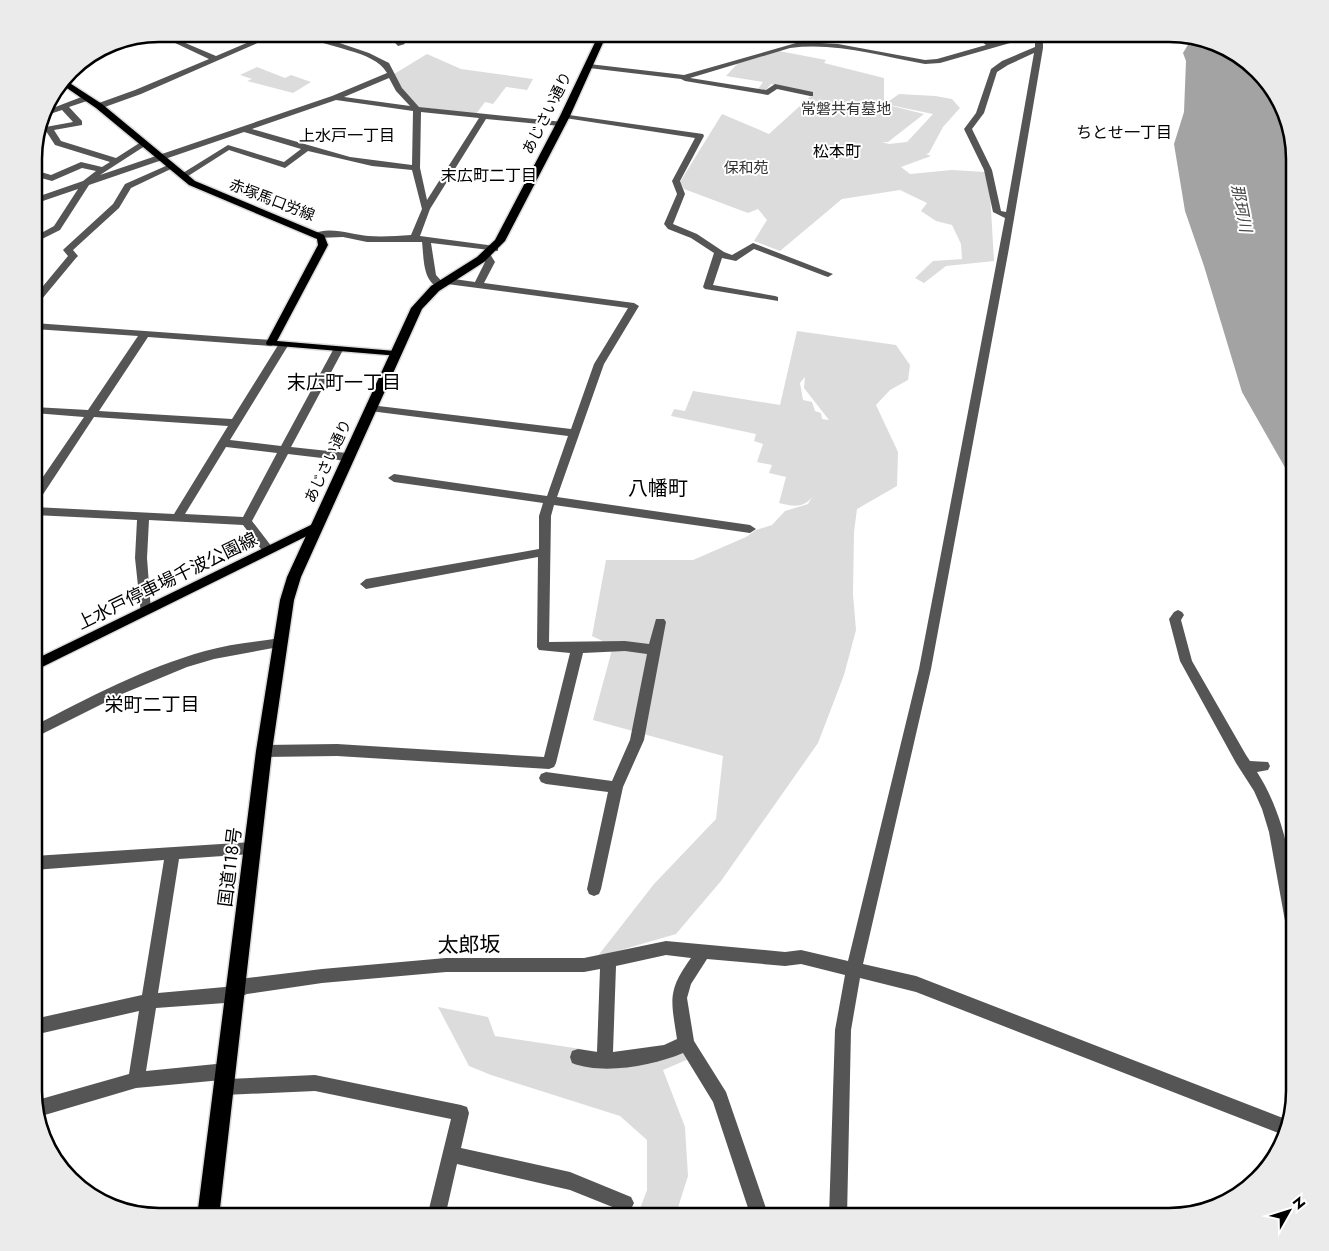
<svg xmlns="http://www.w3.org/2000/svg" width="1329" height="1251" font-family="Jost,'Noto Sans JP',sans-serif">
  <rect width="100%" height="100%" fill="#fff"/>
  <g fill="#dcdcdc" fill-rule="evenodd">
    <polygon points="779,51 826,60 824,63 884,78 884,104 924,114 888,142 882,142 889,144 907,142 933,114 885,104 899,94 935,96 952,99 960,108 943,127 929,153 926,154 931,156 901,167 910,174 952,170 985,172 990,192 994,261 946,266 924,283 915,278 933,261 962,259 961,244 952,225 936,221 921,211 927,203 900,190 842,199 780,251 754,241 767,220 758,209 748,213 684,189 680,182 722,114 769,134 813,94 771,84 766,90 758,89 763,82 726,76 738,63"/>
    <polygon points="427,54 461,69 533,79 527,90 506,87 493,104 485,102 476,114 419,107 405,93 394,74"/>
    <polygon points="257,67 285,78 291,75 311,82 293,93 247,81 252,79 240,75"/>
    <path d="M797 331 896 345 910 365 908 380 890 390 876 405 898 452 897 486 857 509 854 532 853 594 856 630 844 675 818 743 721 881 676 934 597 957 654 884 716 819 723 756 593 720 613 646 592 636 606 560H693L746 537 756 530 772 525 785 511 808 504 812 497C803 509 791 506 779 503L786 477 769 473 772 465 757 462 763 444 754 441 756 434 671 416 674 409 685 411 693 391 780 405ZM805 377 804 388 829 420 822 419 821 413 815 411 812 402 803 400 800 383Z"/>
    <polygon points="438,1007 488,1017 495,1036 647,1059 685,1046 691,1058 663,1070 685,1127 688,1176 675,1217 637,1217 647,1190 647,1140 620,1116 491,1075 469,1066"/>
  </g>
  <polygon fill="#a3a3a3" points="1192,38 1225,47 1259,71 1285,110 1289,160 1295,182 1295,485 1242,392 1204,266 1185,211 1174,144 1184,112 1186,61 1183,53"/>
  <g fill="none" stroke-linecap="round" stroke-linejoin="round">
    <g stroke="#dbdbdb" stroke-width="3">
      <g id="major">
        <polygon points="65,80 102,104 195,181 324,235 328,245 277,341 395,351 399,352 399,356 267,345 266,343 318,245 317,239 189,185 96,108 61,84"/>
        <polygon points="315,523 319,524 321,527 319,530 34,671 34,660"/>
      </g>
    </g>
    <g stroke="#dbdbdb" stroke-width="3">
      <polygon id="highway" points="599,34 607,34 570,116 505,241 484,262 439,291 422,309 301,577 294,600 272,751 219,1217 197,1217 256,751 280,600 287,577 411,308 431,286 477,257 495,240 560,116"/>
    </g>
    <g fill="#555" fill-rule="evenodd">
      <polygon points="156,34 164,34 216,56 268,34 278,34 141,94 102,108 96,108 96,104 135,90 209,59"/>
      <path d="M303 34H313L369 53 389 63 402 88 419 107 563 122 564 124 560 126 486 119 430 209 420 236 495 246 498 247V251L431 243 436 275 445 285 440 288C422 282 424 257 422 242H367L343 237 318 238 313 235C326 225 353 235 368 236 382 237 397 236 411 235L422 209 412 170 372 166 308 151 285 168 229 150 185 178 178 176 228 145 284 162 301 149 244 132 89 185 60 230 34 243V237L54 226 78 189 34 204V198L83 181 96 171 82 168 52 181 34 176V170L51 175 81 162 102 167 110 162 55 145 46 131 39 132 40 128 73 122 62 110 44 116 45 111 84 96H90V100L69 107 82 121V125L54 130 61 141 116 158 141 142 148 144 100 175 332 96 387 73C374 49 324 49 303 34ZM389 78 396 91 410 106 344 97ZM336 100 413 111 412 165 350 157 252 129ZM421 112 479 118 427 200 420 168Z"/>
      <polygon points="387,34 395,34 405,44 398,46"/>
      <path d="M798 34H807L801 38 803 42 838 44 925 60 937 59 986 45 973 34H981L992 43 1025 34H1043V48L1009 248 931 669 863 964 916 976 1288 1120H1290L1286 1136 916 992 860 978 851 1030 847 1217H829L835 1030 845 975 801 964 785 966 707 959 691 984 687 998 694 1041 726 1092 769 1217H751L713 1102 683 1053C653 1066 602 1075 572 1063L570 1057 572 1051 578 1049 597 1052 600 969 584 972H446L322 983 247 994 225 1003 156 1008 146 1071 226 1063 232 1065 234 1071 232 1077 228 1079 315 1075 461 1105 467 1107 469 1113 461 1148 570 1172 631 1197 634 1203 631 1209 625 1212 570 1190 457 1164 445 1217H427L451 1119 315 1091 224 1095 218 1093 216 1087 218 1081 222 1080 136 1088 38 1117 34 1101 129 1074 139 1011 34 1035V1019L142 995 164 860 34 870V856L252 842 257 843 259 848 257 853 252 854 179 859 158 993 225 987 247 978 322 969 446 958H584L666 941 785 952 801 950 848 961 919 669 1005 218 993 212 984 170 964 129 976 113 991 69 1002 61 1035 47V36L940 63 925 64C880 56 835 42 790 48L690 78 766 90 775 84 813 92V96H810L777 89 768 95 685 81 681 79 589 68 585 66 589 64 684 75 796 43 793 37ZM1034 53 1006 212 1001 211 992 170 972 129 984 113 997 72 1008 65ZM666 955 691 958C667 991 671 1000 677 1039L664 1045 613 1052 616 966Z"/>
      <polygon points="562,114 703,134 704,136 680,181 685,194 673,224 697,234 724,252 732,255 753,243 833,274 828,277 825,276 754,249 736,261 722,258 713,285 775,296 778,297 778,301 705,289 703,287 714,253 691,238 668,229 664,224 677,194 672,181 695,138 565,118 562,118"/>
      <polygon points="168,165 175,167 131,188 119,208 73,250 78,256 76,258 37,305 34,306 34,297 68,256 63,250 65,248 113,204 125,184"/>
      <polygon points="487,253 490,254 495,262 484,283 634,303 639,306 604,364 557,497 750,525 756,529 750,533 554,505 551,516 549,642 625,641 649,644 656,619 664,619 666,622 644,740 623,787 601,889 599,894 594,896 589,894 587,889 608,792 546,784 541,782 539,778 541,774 546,772 612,781 630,740 647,654 625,651 583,653 556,763 554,767 549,769 337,756 264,757 259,755 257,751 259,747 264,745 337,744 544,757 570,653 539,650 537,647 538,557 366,589 360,584 366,579 539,549 539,516 543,503 394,482 388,478 394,474 547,496 568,436 370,411 365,408 370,405 571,429 594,364 628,308 447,284 442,281 447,278 475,282 485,262 482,256"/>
      <path d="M34 323 271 340 276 343 271 346 148 337 99 411 232 419 280 342H288L289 344 230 440 281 446 333 350 334 348H342L343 350 291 447 347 453 352 457 347 461 288 454 252 521 272 547 274 550 272 553H264L243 525 149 520 147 558 151 611 149 614H141L135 558 137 520 34 515V507L174 514 228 426 94 417 38 502 34 503V490L84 417 34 413V407L88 410 138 336 34 329ZM226 447 277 453 243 517 185 514Z"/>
      <path d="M1178 610 1182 612 1184 615 1181 620 1192 661 1246 755 1250 761 1268 762 1270 766 1268 770 1257 772C1287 818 1298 886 1295 939L1290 937 1287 932 1269 832 1262 809 1254 791 1236 763 1180 661 1169 619 1174 612Z"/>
      <path d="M280 638 284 640 286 643 284 646 214 659 187 667 122 694 34 738V726C89 697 145 668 205 651 229 644 255 642 280 638Z"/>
    </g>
    <use href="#major" fill="#000" fill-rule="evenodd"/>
    <use href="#highway" fill="#000" fill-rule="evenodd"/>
  </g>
  <g text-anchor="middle" stroke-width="4" stroke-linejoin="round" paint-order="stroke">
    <g font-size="15" fill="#333" stroke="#fff">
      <text x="846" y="114">常磐共有墓地</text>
      <text x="746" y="173">保和苑</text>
    </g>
    <g font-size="15" fill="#000" stroke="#fff">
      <text transform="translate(547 113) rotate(-63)" y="5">あじさい通り</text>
      <text transform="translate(272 200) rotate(21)" y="5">赤塚馬口労線</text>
      <text transform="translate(328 461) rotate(-65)" y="5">あじさい通り</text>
    </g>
    <g font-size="16" fill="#000" stroke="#fff">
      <text x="1124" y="138">ちとせ一丁目</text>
      <text x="347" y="141">上水戸一丁目</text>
      <text x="489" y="181">末広町二丁目</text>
    </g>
    <g font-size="16" fill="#000" stroke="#fff">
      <text x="837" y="157">松本町</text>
    </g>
    <g font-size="16" font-style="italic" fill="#444" stroke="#fff">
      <text transform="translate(1242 208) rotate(79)" y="6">那珂川</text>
    </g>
    <g font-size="18" fill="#000" stroke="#fff">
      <text transform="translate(167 581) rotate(-26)" y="6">上水戸停車場千波公園線</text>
      <text transform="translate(230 867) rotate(-83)" y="6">国道118号</text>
    </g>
    <g font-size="19" fill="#000" stroke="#fff">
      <text x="344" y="389">末広町一丁目</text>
      <text x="152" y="711">栄町二丁目</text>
    </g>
    <g font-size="20" fill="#000" stroke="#fff">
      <text x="658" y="495">八幡町</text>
    </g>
    <g font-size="21" fill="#000" stroke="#fff">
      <text transform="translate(469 945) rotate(-1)" y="7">太郎坂</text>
    </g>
  </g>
  <path d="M0 0H1329V1251H0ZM159 42H1169A117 117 0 0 1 1286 159V1091A117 117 0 0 1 1169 1208H159A117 117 0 0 1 42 1091V159A117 117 0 0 1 159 42Z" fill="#ebebeb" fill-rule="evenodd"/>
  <path fill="none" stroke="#000" stroke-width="2.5" d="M159 42H1169A117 117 0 0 1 1286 159V1091A117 117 0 0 1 1169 1208H159A117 117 0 0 1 42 1091V159A117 117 0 0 1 159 42Z"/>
  <g transform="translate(1289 1211) rotate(51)" stroke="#ffffff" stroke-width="4" paint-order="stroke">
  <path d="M0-4L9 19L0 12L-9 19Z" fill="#000000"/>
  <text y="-8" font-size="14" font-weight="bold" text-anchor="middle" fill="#000000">N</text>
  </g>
</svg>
